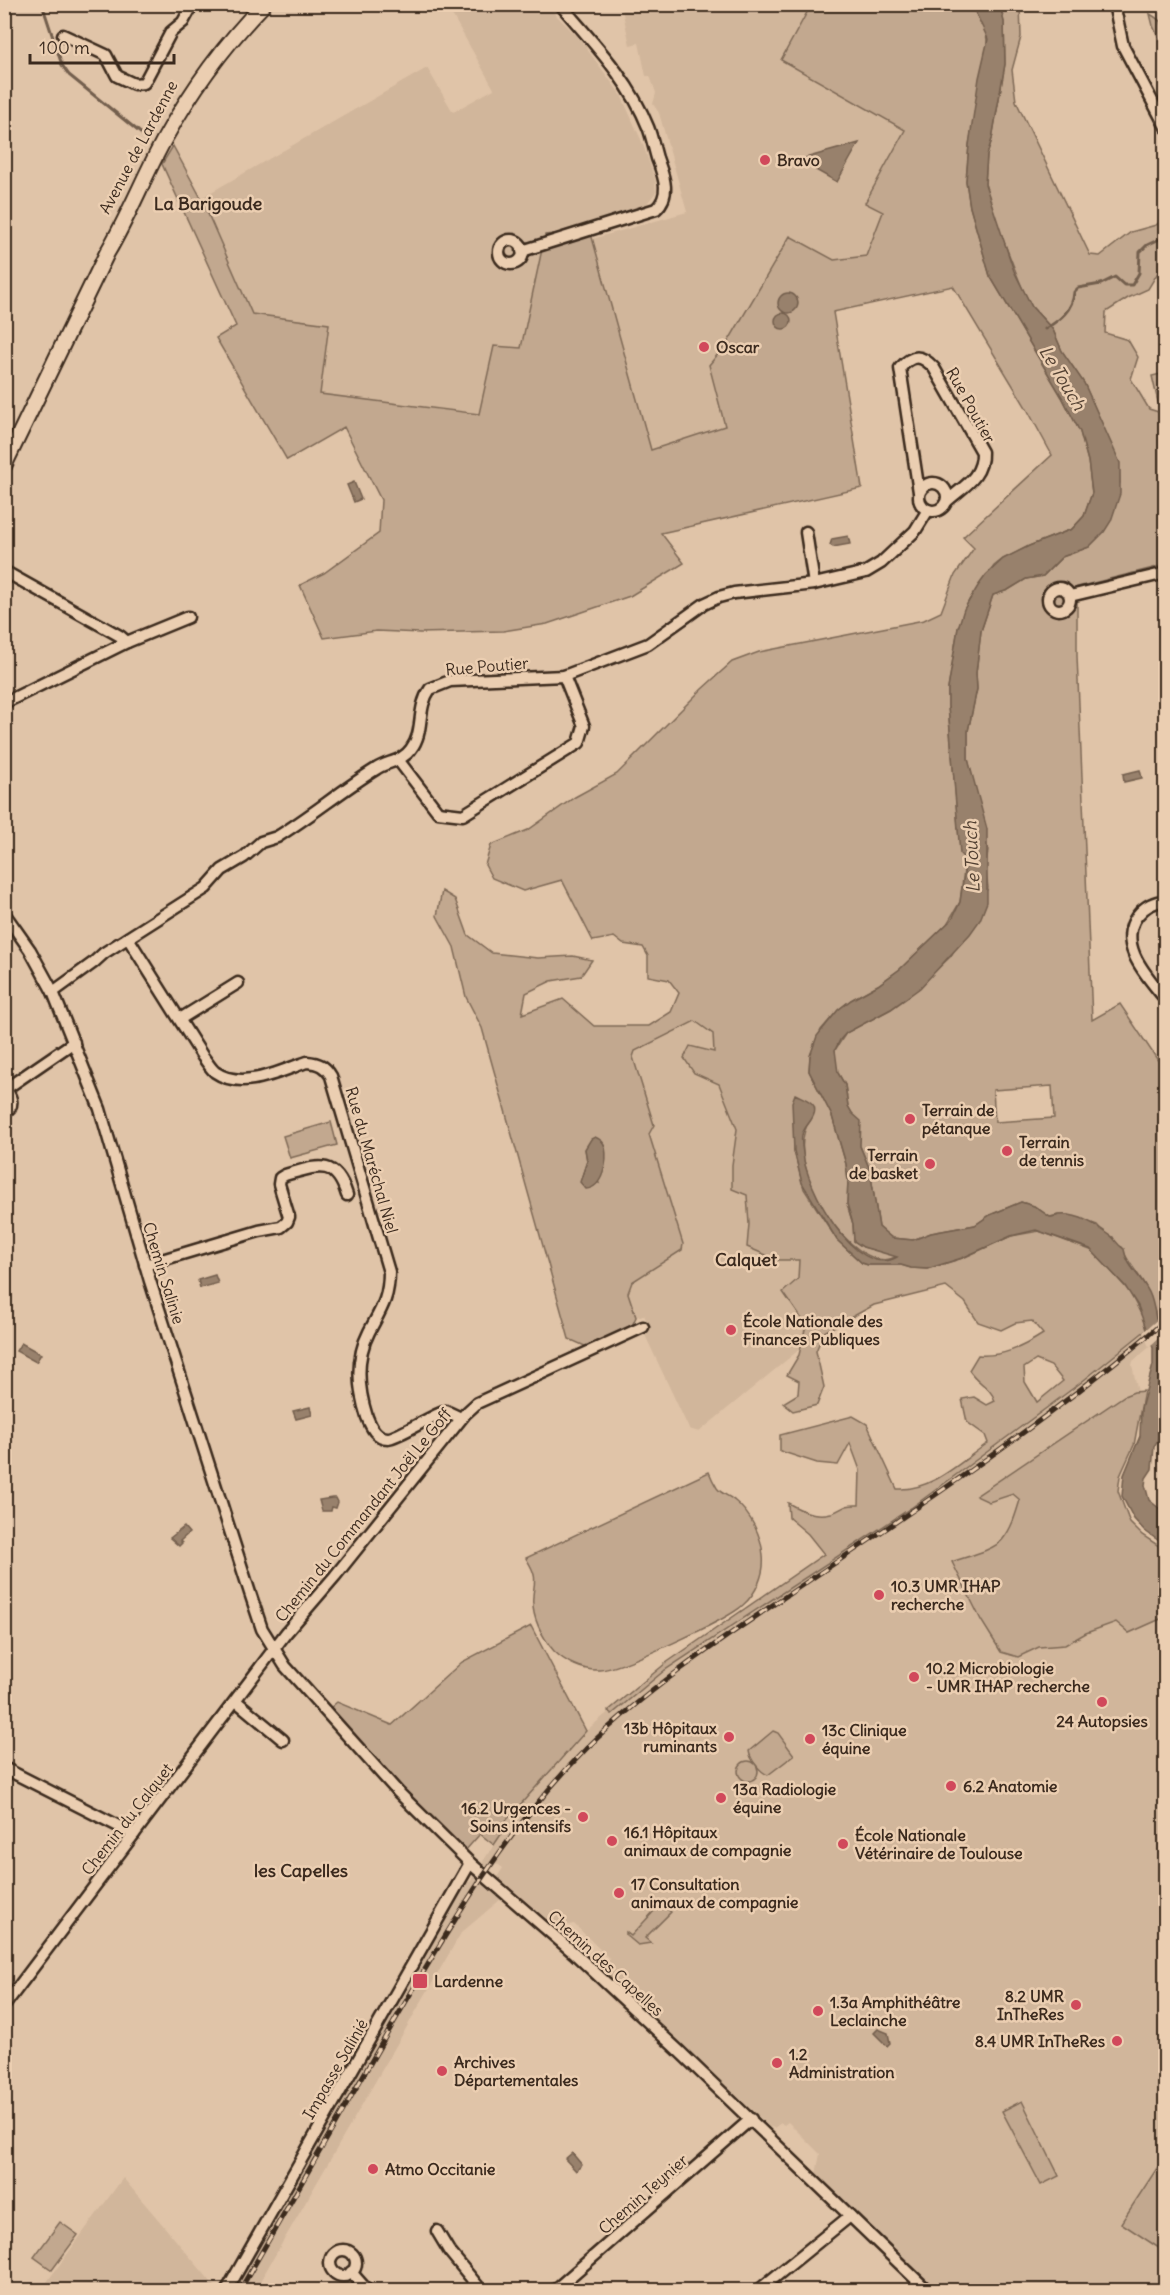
<svg xmlns="http://www.w3.org/2000/svg" width="1170" height="2295" font-family="Delius,sans-serif">
  <rect width="100%" height="100%" fill="#e0c4a8"/>
  <filter id="ink" filterUnits="userSpaceOnUse"><feTurbulence type="fractalNoise" baseFrequency=".0167" numOctaves="2"/><feDisplacementMap in="SourceGraphic" scale="12" xChannelSelector="R" yChannelSelector="G"/><feConvolveMatrix kernelMatrix="1 2 1 2 8 2 1 2 1" color-interpolation-filters="sRGB"/></filter>
  <g filter="url(#ink)">
    <g fill="#d1b69b">
      <polygon points="446,4 546,5 578,37 621,95 642,142 655,179 656,192 645,206 545,235 521,349 494,347 479,414 320,394 328,324 252,314 201,198 427,68 453,112 494,89"/>
      <polygon points="621,5 805,5 809,7 782,60 905,130 865,202 883,211 867,256 834,260 728,342 709,365 725,426 651,451 592,239 687,212 659,113 653,104 656,93 650,76 646,76 639,43 630,45"/>
      <polygon points="704,1016 868,1293 699,1432 689,1429 645,1335 644,1332 650,1329 644,1315 636,1317 628,1293 634,1280 683,1244 649,1134 633,1057 635,1051"/>
      <polygon points="1165,1297 1165,1334 1133,1361 1132,1365 1138,1392 1077,1479 1165,1562 1165,2290 937,2290 816,2174 820,2154 788,2122 784,2125 781,2123 774,2128 770,2127 605,1972 609,1958 574,1924 557,1927 497,1877 503,1868 496,1863 481,1882 501,1899 461,1933 255,2290 230,2290 347,2090 463,1884 471,1881 474,1874 478,1878 485,1867 481,1864 506,1828 503,1824 586,1731 666,1663 808,1565 900,1505 988,1443 1077,1369 1130,1344 1157,1321"/>
      <polygon points="123,2178 218,2290 41,2290"/>
    </g>
    <g fill="#c2a88f" stroke="#7e6956" stroke-width="1.5" fill-rule="evenodd">
      <path d="M811 5H972C980 18 988 30 987 46L969 145 966 181 970 207 990 276 1062 397 1080 432 1088 461 1092 493 1084 516 1072 529 1029 546 1003 559 994 566 969 600 958 628 948 689V706L959 838 965 862 960 902 947 924 900 969 878 985 851 1000 838 1010 821 1030 810 1056 809 1071 832 1116 846 1164 848 1181 847 1204 853 1224 854 1241 863 1247 897 1256C854 1282 777 1158 811 1120L794 1128V1151L804 1189 837 1240 862 1263 868 1265H901L911 1268 927 1269 963 1258 1011 1236 1039 1231 1093 1251 1129 1291 1143 1318 1146 1330 1079 1384 911 1508 665 1670 612 1714 608 1711 666 1663 824 1554 808 1534 789 1518 788 1503C802 1511 815 1517 831 1513 844 1510 841 1504 859 1505L860 1470 850 1443 838 1465 817 1463 780 1451V1435L853 1416 867 1424 897 1489C932 1491 960 1462 988 1443L985 1435 967 1422 962 1399 974 1397 987 1405 995 1401C991 1387 977 1383 969 1370L978 1355C1002 1357 1023 1347 1043 1334L1032 1321 1015 1323 1001 1330 978 1322 965 1302 946 1287 874 1305 824 1332 816 1351 824 1387 817 1405 793 1411 783 1403 798 1394 799 1381 787 1375 799 1355 806 1325 783 1292 798 1279 799 1260H778L747 1247 749 1224 747 1195 732 1189V1165L737 1129 719 1084 694 1073 684 1058 690 1046 714 1052 713 1034 695 1021 635 1051 633 1057 654 1125 649 1134 683 1244 682 1250 632 1282 628 1293 636 1317 632 1326 587 1347 569 1339 482 1028 466 997 454 947 437 916 442 891 455 899 468 935 492 953 538 958 573 956 592 960 581 976 551 981 526 993 522 1014 563 999 594 1026H649L671 1012 679 993 669 980 648 976V956L643 947 623 944 614 937 593 941 562 880 523 891 492 878 485 865 491 845 528 830 575 797 617 774 702 689 732 662 759 652 924 620 941 612 955 575 974 548 963 537 1052 455 1027 409 953 286 833 312 862 488 661 533 684 563 630 596 547 624 503 631 420 633 377 631 324 638 300 585 324 573 379 533 381 500 344 427 287 460 216 338 236 326 162 164 173 146 201 198 252 314 329 324 320 394 479 414 494 346 521 348 545 235 590 230 651 450 725 426 709 365 728 342 790 236 834 260 866 256 883 212 865 203 905 130 781 60ZM585 1149 599 1183 582 1176 587 1161ZM1036 1360 1051 1366 1063 1381 1037 1402 1025 1382 1024 1368Z"/>
      <path d="M1000 5H1020L1021 37 1012 70 1016 101 1090 255 1100 256 1131 232 1156 225 1165 218V261L1148 289 1128 298 1106 312 1105 333 1128 340 1138 357 1131 379 1149 409 1165 414V565L1077 587V656L1092 1020 1120 1004 1165 1071V1313L1157 1320C1153 1307 1151 1296 1144 1284 1137 1271 1126 1261 1122 1247L1116 1245 1113 1237 1103 1232 1097 1225 1077 1218 1058 1215 1050 1217 1034 1206 1021 1202 990 1215 975 1225 931 1233 913 1240 892 1238 885 1234 879 1227 870 1170 860 1146 852 1113 848 1106 845 1085 838 1073 835 1061V1050L846 1033 891 1009 907 998 951 956 988 888 986 869 988 850 968 759V731L977 689 976 673 981 631 993 595 1008 590 1026 579 1043 576 1062 557 1089 547 1120 483 1119 463 1084 383 1062 351 1053 330 1032 307 1023 290 1000 232 985 184 987 155 992 139 1005 64 1004 22ZM1052 1086 1054 1118 995 1122 993 1090Z"/>
      <path d="M1150 14C1168 24 1166 31 1165 50L1153 26Z"/>
      <polygon points="1165,373 1165,400 1158,402 1152,376"/>
      <polygon points="331,1122 337,1145 290,1158 283,1136"/>
      <path d="M1144 1391 1134 1445 1120 1476 1118 1491 1130 1523 1142 1535 1165 1550V1617L1129 1633 1116 1622 1086 1633 1065 1645 1039 1647 1018 1657 1001 1652 981 1620 952 1562C965 1557 995 1550 1003 1539 1012 1528 1016 1513 1020 1500L1013 1494 989 1502 976 1496 1124 1396 1134 1392Z"/>
      <path d="M709 1472C711 1477 714 1483 717 1488 721 1494 730 1496 735 1501 750 1513 762 1536 763 1556 765 1574 756 1594 743 1605 728 1620 619 1670 599 1670 583 1671 565 1662 554 1651 542 1637 531 1616 533 1597 533 1590 536 1581 534 1575 533 1569 529 1563 526 1558Z"/>
      <polygon points="531,1626 586,1731 503,1824 506,1827 494,1845 480,1834 465,1851 394,1779 330,1708 337,1702 392,1725 462,1662"/>
      <path d="M773 1731 778 1733 794 1755 768 1775C760 1772 750 1759 749 1751Z"/>
      <circle cx="748" cy="1771" r="10"/>
      <polygon points="657,1901 671,1912 645,1938 651,1943 638,1945 626,1935 626,1932 631,1936 655,1910 650,1904"/>
      <polygon points="1022,2101 1059,2176 1041,2185 1002,2111"/>
      <polygon points="1165,2156 1165,2252 1121,2223"/>
      <polygon points="60,2222 78,2235 52,2270 34,2257"/>
    </g>
    <g fill="#98816c" stroke="#735e4d" stroke-width="1.5">
      <path d="M972 5H1000L1004 22 1005 64 992 139 987 155 985 184 1014 271 1032 307 1053 330 1062 351 1084 383 1120 463V494L1111 521 1104 532 1089 547 1062 557 1043 576 1026 579 1008 590 993 595 981 631 976 673 977 689 968 731V759L987 829V902L980 920 970 934 920 988 891 1009 846 1033 840 1040 835 1050 838 1073 845 1085 848 1106 852 1113 861 1121 860 1146 870 1170 879 1227 892 1238 913 1240 931 1233 975 1225 990 1215 1021 1202 1034 1206 1050 1217C1053 1217 1056 1216 1059 1215 1079 1213 1096 1225 1111 1236 1117 1241 1116 1244 1124 1249 1126 1267 1145 1279 1151 1297 1160 1323 1170 1429 1154 1446L1152 1469 1146 1478 1145 1485 1149 1500 1165 1513V1545L1145 1531 1134 1519 1122 1496 1124 1475 1140 1436 1141 1409 1153 1365V1348L1138 1306 1125 1286 1090 1249 1036 1230 1011 1236 962 1258 927 1269 911 1268 901 1265H868L862 1263 837 1240 802 1183 794 1151 792 1102 795 1094C800 1097 811 1100 814 1106 818 1117 804 1125 802 1135 801 1140 802 1147 803 1153 805 1185 855 1281 897 1257L863 1247 854 1241 853 1224 847 1204 848 1181 846 1164 832 1116 809 1071 810 1056 817 1036 838 1010 851 1000 878 985 900 969 952 919 960 902 965 867 964 858 960 854 948 706V689L958 628 964 609 978 586 986 575 1003 559 1029 546 1072 529 1084 516 1092 493 1088 461 1080 432 1062 397 990 276 970 207 966 181 969 145 979 78 988 39Z"/>
      <polygon points="859,143 837,182 798,160"/>
      <circle cx="788" cy="303" r="10"/>
      <circle cx="783" cy="321" r="8"/>
      <polygon points="354,482 361,499 354,502 347,485"/>
      <polygon points="848,536 850,544 833,547 830,545 832,539"/>
      <polygon points="1140,770 1142,778 1124,782 1123,774"/>
      <path d="M595 1137C600 1139 604 1142 605 1147 608 1161 603 1188 586 1189L580 1182 587 1161 585 1149 591 1139Z"/>
      <polygon points="215,1275 218,1283 200,1288 198,1280"/>
      <polygon points="21,1343 41,1354 36,1362 16,1351"/>
      <polygon points="310,1407 312,1415 296,1419 293,1411"/>
      <polygon points="332,1498 336,1498 338,1502 336,1508 332,1507 331,1511 322,1511 319,1500"/>
      <polygon points="184,1527 189,1533 180,1541 182,1543 179,1546 170,1538"/>
      <polygon points="878,2029 888,2033 890,2043 887,2046 874,2033"/>
      <polygon points="572,2153 582,2165 576,2171 565,2159"/>
    </g>
    <polygon fill="#e0c4a8" points="1159,1318 1163,1334 1149,1347 1143,1332"/>
    <g fill="none" stroke-linecap="round" stroke-linejoin="round">
      <g stroke="#735e4d" stroke-width="3">
        <polyline points="42,4 62,65 69,75 148,139"/>
        <path d="M1045 329C1060 320 1073 310 1074 292L1078 288 1101 284 1115 277 1124 285H1132L1139 273 1140 252 1147 245 1166 236"/>
      </g>
      <g stroke="#3b2a1e" stroke-width="15">
        <g id="minor">
          <polyline points="1114,4 1123,46 1166,127"/>
          <polyline points="63,35 106,55 117,76 134,84 144,83 171,32 183,22 193,4"/>
          <circle cx="511" cy="252" r="12"/>
          <path d="M522 251 656 209C672 194 663 175 657 158 654 148 652 137 648 127 629 79 593 43 560 4"/>
          <circle cx="933" cy="497" r="14"/>
          <path d="M919 492 900 368C913 354 921 354 934 368L982 452C983 477 964 486 947 501"/>
          <polyline points="806,532 814,584"/>
          <polyline points="4,571 120,636 127,642"/>
          <circle cx="1059" cy="599" r="11"/>
          <polyline points="1070,596 1166,573"/>
          <polyline points="4,703 127,642 188,617"/>
          <polyline points="399,761 438,812 463,815 579,743 584,726 564,676"/>
          <path d="M1166 901C1154 901 1144 907 1137 916 1116 946 1149 978 1166 1000"/>
          <polyline points="4,913 30,950 53,992 100,1109 150,1281 250,1593 262,1629 285,1666 398,1792 470,1863 574,1953 679,2051 927,2290"/>
          <path d="M128 938 203 1057C207 1062 211 1069 215 1072 242 1091 280 1071 307 1062 319 1063 325 1066 331 1076L389 1272C389 1299 381 1309 369 1332 355 1359 358 1389 367 1417 371 1427 376 1438 388 1438 397 1438 432 1415 446 1411L461 1418"/>
          <path d="M53 992 93 963 104 953 206 888 222 870 244 857 261 842 277 837C311 816 342 790 376 769 388 761 402 762 411 749 425 731 416 709 430 689L450 681 564 676 648 644 704 604 719 597 734 593 814 584 866 572 881 563 915 531 928 510"/>
          <polyline points="180,1019 238,983"/>
          <polyline points="4,1090 74,1042"/>
          <path d="M4 1112C15 1107 12 1098 6 1090"/>
          <path d="M145 1265 259 1231 281 1227 287 1222 289 1217 279 1184 280 1178 285 1175C317 1166 335 1157 347 1195"/>
          <polyline points="236,1701 283,1740"/>
          <polyline points="4,1768 134,1834"/>
          <polyline points="4,2006 286,1633 335,1576 465,1414 477,1403 643,1327"/>
          <polyline points="437,2231 449,2251 481,2290"/>
          <circle cx="343" cy="2263" r="13"/>
          <polyline points="351,2272 367,2290"/>
          <polyline points="227,2290 470,1863"/>
          <polyline points="555,2290 751,2119"/>
          <polyline points="759,2290 850,2216"/>
        </g>
      </g>
      <g stroke="#3b2a1e" stroke-width="18">
        <path id="major" d="M4 466 107 253C129 216 144 176 165 138 191 91 226 43 264 4"/>
      </g>
      <use href="#minor" stroke="#ebceb1" stroke-width="10"/>
      <use href="#major" stroke="#ebceb1" stroke-width="14"/>
      <g stroke="#3b2a1e" stroke-width="5">
        <path id="rail" d="M240 2290C289 2205 338 2120 387 2034 446 1933 503 1832 587 1748 655 1681 738 1629 817 1575 937 1495 1056 1414 1166 1320"/>
      </g>
      <use href="#rail" stroke="#ebceb1" stroke-width="3" stroke-dasharray="9" stroke-linecap="butt"/>
    </g>
  </g>
  <g fill="#d1495b" stroke="#ebceb1" stroke-width="2">
    <circle cx="765" cy="160" r="6"/>
    <circle cx="704" cy="347" r="6"/>
    <circle cx="910" cy="1119" r="6"/>
    <circle cx="1007" cy="1151" r="6"/>
    <circle cx="930" cy="1164" r="6"/>
    <circle cx="731" cy="1330" r="6"/>
    <circle cx="879" cy="1595" r="6"/>
    <circle cx="914" cy="1677" r="6"/>
    <circle cx="1102" cy="1702" r="6"/>
    <circle cx="729" cy="1737" r="6"/>
    <circle cx="810" cy="1739" r="6"/>
    <circle cx="951" cy="1786" r="6"/>
    <circle cx="721" cy="1798" r="6"/>
    <circle cx="583" cy="1817" r="6"/>
    <circle cx="612" cy="1841" r="6"/>
    <circle cx="843" cy="1844" r="6"/>
    <circle cx="619" cy="1893" r="6"/>
    <rect x="412" y="1973" width="16" height="16" rx="3"/>
    <circle cx="1076" cy="2005" r="6"/>
    <circle cx="818" cy="2011" r="6"/>
    <circle cx="1117" cy="2041" r="6"/>
    <circle cx="777" cy="2063" r="6"/>
    <circle cx="442" cy="2071" r="6"/>
    <circle cx="373" cy="2169" r="6"/>
  </g>
  <g text-anchor="middle" stroke-width="5" stroke-linejoin="round" paint-order="stroke">
    <g font-size="16" fill="#3b2a1e" stroke="#ebceb1">
      <text transform="translate(138 147) rotate(-62)" y="6">Avenue de Lardenne</text>
      <text transform="translate(971 405) rotate(61)" y="6">Rue Poutier</text>
      <text transform="translate(487 666) rotate(-5)" y="6">Rue Poutier</text>
      <text transform="translate(372 1160) rotate(74)" y="6">Rue du Maréchal Niel</text>
      <text transform="translate(164 1273) rotate(73)" y="6">Chemin Salinie</text>
      <text transform="translate(363 1515) rotate(-51)" y="6">Chemin du Commandant Joël Le Goff</text>
      <text transform="translate(127 1819) rotate(-52)" y="6">Chemin du Calquet</text>
      <text transform="translate(606 1963) rotate(42)" y="6">Chemin des Capelles</text>
      <text transform="translate(335 2069) rotate(-60)" y="6">Impasse Salinié</text>
      <text transform="translate(643 2194) rotate(-41)" y="6">Chemin Teynier</text>
    </g>
    <g font-size="16" font-weight="bold" fill="#3b2a1e" stroke="#ebceb1" text-anchor="start">
      <text x="777" y="166">Bravo</text>
      <text x="716" y="353">Oscar</text>
      <text x="922" y="1116">Terrain de<tspan x="922" dy="18">pétanque</tspan></text>
      <text x="1019" y="1148">Terrain<tspan x="1019" dy="18">de tennis</tspan></text>
      <text x="918" y="1161" text-anchor="end">Terrain<tspan x="918" dy="18">de basket</tspan></text>
      <text x="743" y="1327">École Nationale des<tspan x="743" dy="18">Finances Publiques</tspan></text>
      <text x="891" y="1592">10.3 UMR IHAP<tspan x="891" dy="18">recherche</tspan></text>
      <text x="926" y="1674">10.2 Microbiologie<tspan x="926" dy="18">- UMR IHAP recherche</tspan></text>
      <text x="1102" y="1727" text-anchor="middle">24 Autopsies</text>
      <text x="717" y="1734" text-anchor="end">13b Hôpitaux<tspan x="717" dy="18">ruminants</tspan></text>
      <text x="822" y="1736">13c Clinique<tspan x="822" dy="18">équine</tspan></text>
      <text x="963" y="1792">6.2 Anatomie</text>
      <text x="733" y="1795">13a Radiologie<tspan x="733" dy="18">équine</tspan></text>
      <text x="571" y="1814" text-anchor="end">16.2 Urgences -<tspan x="571" dy="18">Soins intensifs</tspan></text>
      <text x="624" y="1838">16.1 Hôpitaux<tspan x="624" dy="18">animaux de compagnie</tspan></text>
      <text x="855" y="1841">École Nationale<tspan x="855" dy="18">Vétérinaire de Toulouse</tspan></text>
      <text x="631" y="1890">17 Consultation<tspan x="631" dy="18">animaux de compagnie</tspan></text>
      <text x="434" y="1987">Lardenne</text>
      <text x="1064" y="2002" text-anchor="end">8.2 UMR<tspan x="1064" dy="18">InTheRes</tspan></text>
      <text x="830" y="2008">1.3a Amphithéâtre<tspan x="830" dy="18">Leclainche</tspan></text>
      <text x="1105" y="2047" text-anchor="end">8.4 UMR InTheRes</text>
      <text x="789" y="2060">1.2<tspan x="789" dy="18">Administration</tspan></text>
      <text x="454" y="2068">Archives<tspan x="454" dy="18">Départementales</tspan></text>
      <text x="385" y="2175">Atmo Occitanie</text>
    </g>
    <g font-size="18" font-weight="bold" fill="#3b2a1e" stroke="#ebceb1">
      <text x="208" y="210">La Barigoude</text>
      <text x="746" y="1266">Calquet</text>
      <text x="301" y="1877">les Capelles</text>
    </g>
    <g font-size="18" font-style="italic" fill="#524032" stroke="#ebceb1">
      <text transform="translate(1062 378) rotate(59)" y="6">Le Touch</text>
      <text transform="translate(972 857) rotate(-93)" y="6">Le Touch</text>
    </g>
  </g>
  <rect width="1170" height="2295" fill="none" stroke="#ebceb1" stroke-width="24"/>
  <rect x="12" y="12" width="1146" height="2271" fill="none" stroke="#3b2a1e" stroke-width="2" filter="url(#ink)"/>
  <path d="M30 54v9h144v-9" fill="none" stroke="#3b2a1e" stroke-width="3"/>
  <text x="39" y="54" font-size="18" fill="#3b2a1e" stroke="#ebceb1" stroke-width="4.5" paint-order="stroke">100 m</text>
</svg>
